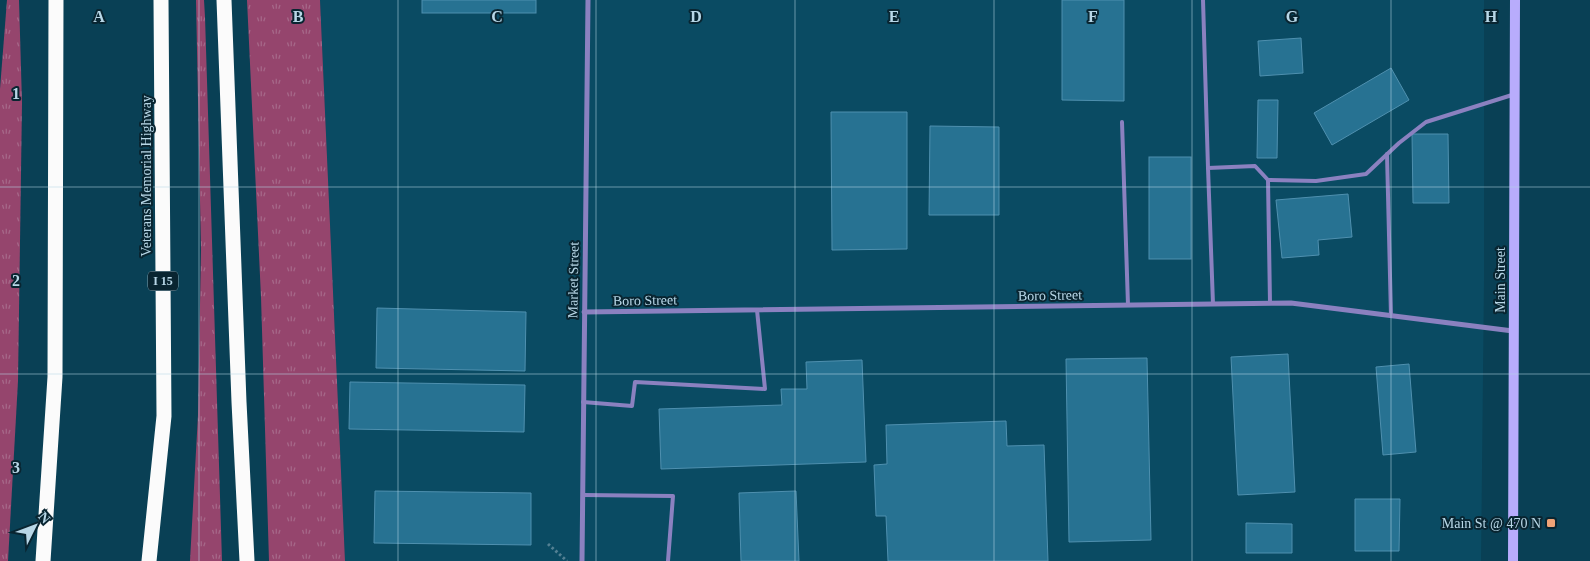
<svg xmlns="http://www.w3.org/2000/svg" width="1590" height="561" font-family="'Times New Roman',serif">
  <defs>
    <pattern id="grass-tufts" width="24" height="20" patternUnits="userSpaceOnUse" patternTransform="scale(1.25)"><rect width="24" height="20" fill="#95456d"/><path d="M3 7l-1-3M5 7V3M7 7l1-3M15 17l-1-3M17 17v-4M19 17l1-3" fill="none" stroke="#a66889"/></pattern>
  </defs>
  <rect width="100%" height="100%" fill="#094055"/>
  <polygon fill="#0a4b63" points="320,0 1484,0 1484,279 1481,561 345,561"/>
  <g fill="url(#grass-tufts)">
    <polygon points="7,0 19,0 22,103 18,381 8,561 0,561 0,89"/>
    <polygon points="196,0 204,0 205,17 222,561 190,561 198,415 201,250"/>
    <polygon points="247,0 320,0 345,561 269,561 261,297"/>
  </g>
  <g fill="#277292" stroke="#4f90af">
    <rect x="422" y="0" width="114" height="13"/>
    <polygon points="1062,0 1124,0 1124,101 1062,100"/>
    <polygon points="1301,38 1303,73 1260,76 1258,41"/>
    <polygon points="1391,68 1409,100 1332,145 1314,113"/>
    <polygon points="1258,100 1278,100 1277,158 1257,158"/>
    <polygon points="831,112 907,112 907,249 832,250"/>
    <polygon points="930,126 999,127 999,215 929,215"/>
    <polygon points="1412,134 1448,134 1449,203 1413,203"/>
    <rect x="1149" y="157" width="42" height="102"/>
    <polygon points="1348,194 1352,237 1318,240 1319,255 1282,258 1276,200"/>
    <polygon points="377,308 526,312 525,371 376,368"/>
    <polygon points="1288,354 1295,492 1238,495 1231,357"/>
    <polygon points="1147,358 1151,540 1069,542 1066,359"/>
    <polygon points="862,360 866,462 661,469 659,409 782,405 781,389 807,389 806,362"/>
    <polygon points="1409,364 1416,452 1383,455 1376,367"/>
    <polygon points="350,382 525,385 524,432 349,429"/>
    <polygon points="1006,421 1007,446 1044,445 1048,561 888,561 886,516 876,516 874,465 887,464 886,425"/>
    <polygon points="375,491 531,493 531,545 374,543"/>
    <polygon points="796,491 799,561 741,561 739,493"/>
    <polygon points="1355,499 1400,499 1399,551 1355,551"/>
    <polygon points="1246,523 1292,524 1292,553 1246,553"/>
  </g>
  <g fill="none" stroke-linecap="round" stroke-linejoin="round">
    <polyline stroke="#538093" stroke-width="3" stroke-dasharray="2.5 2.5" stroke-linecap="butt" points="548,544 567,561"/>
    <g stroke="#8b81c0" stroke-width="4">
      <polyline points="1203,0 1208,168"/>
      <polyline points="1122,122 1128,305"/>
      <polyline points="1387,154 1391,316"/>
      <polyline points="1268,180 1270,303"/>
      <polyline points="1213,304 1208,168 1255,166 1268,180 1316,181 1366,174 1399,143 1426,122 1512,95"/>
      <polyline points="583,402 632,406 635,382 765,389 757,310"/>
      <polyline points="583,495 673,496 668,561"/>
    </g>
    <g stroke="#8b81c0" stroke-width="5">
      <polyline points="584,312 1291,303 1513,331"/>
      <polyline points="582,561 588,0"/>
    </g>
    <polyline stroke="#b8acfc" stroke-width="10" points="1513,561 1515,0"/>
    <g stroke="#fbfbfb" stroke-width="15">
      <polyline points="224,0 239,402 247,561"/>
      <polyline points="43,561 55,377 56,0"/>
      <polyline points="149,561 164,416 161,0"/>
    </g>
  </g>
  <path fill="none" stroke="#b8d7e7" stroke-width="1" stroke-opacity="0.55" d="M199 0V561M398 0V561M596 0V561M795 0V561M994 0V561M1192 0V561M1391 0V561M0 187H1590M0 374H1590"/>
  <rect fill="#efa377" stroke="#092531" stroke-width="2" x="1546" y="518" width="10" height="10" rx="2.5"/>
  <g text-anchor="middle" stroke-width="4" stroke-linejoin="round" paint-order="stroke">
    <rect fill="#092531" stroke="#84a2b0" stroke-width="1" x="148" y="271.5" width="30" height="19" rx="4"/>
    <g font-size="12" font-weight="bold" fill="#b8d7e7">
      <text x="163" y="285">I 15</text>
    </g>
    <g font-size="14" fill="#b8d7e7" stroke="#092531">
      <text transform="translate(146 176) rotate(-90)" y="5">Veterans Memorial Highway</text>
      <text transform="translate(573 280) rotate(-89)" y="5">Market Street</text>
      <text transform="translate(1500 280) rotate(-90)" y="5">Main Street</text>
      <text transform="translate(1050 295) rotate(-1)" y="5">Boro Street</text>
      <text transform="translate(645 300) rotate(-1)" y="5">Boro Street</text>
    </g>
    <g font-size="14" fill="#b8d7e7" stroke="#092531" text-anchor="end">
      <text x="1541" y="528">Main St @ 470 N</text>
    </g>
  </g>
  <g font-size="16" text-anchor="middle" font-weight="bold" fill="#b8d7e7" stroke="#092531" stroke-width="4" stroke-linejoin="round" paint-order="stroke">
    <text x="99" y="22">A</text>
    <text x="298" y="22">B</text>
    <text x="497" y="22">C</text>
    <text x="696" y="22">D</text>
    <text x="894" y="22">E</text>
    <text x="1093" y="22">F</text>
    <text x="1292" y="22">G</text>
    <text x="1491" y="22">H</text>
    <text x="16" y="99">1</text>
    <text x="16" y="286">2</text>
    <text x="16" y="473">3</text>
  </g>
  <g transform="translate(35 526) rotate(48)" stroke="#092531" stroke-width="4" paint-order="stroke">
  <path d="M0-4L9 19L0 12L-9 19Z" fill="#b8d7e7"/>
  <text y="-8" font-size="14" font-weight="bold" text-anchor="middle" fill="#b8d7e7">N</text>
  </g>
</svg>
